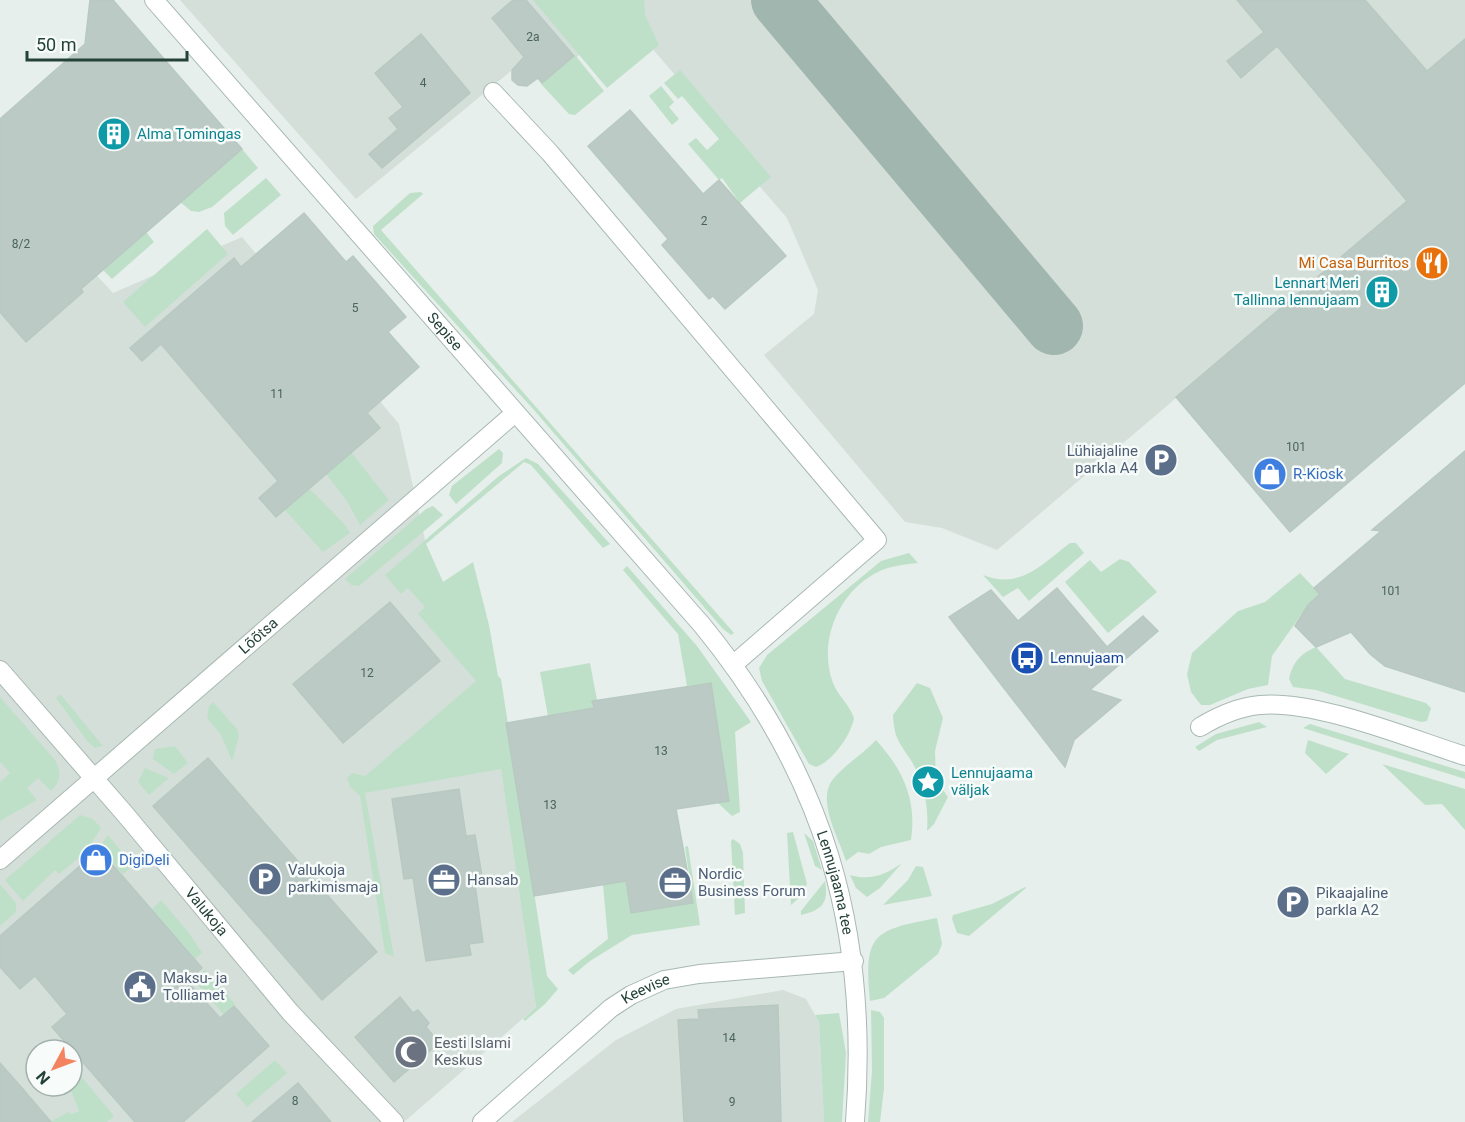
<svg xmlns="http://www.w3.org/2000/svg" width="1465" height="1122" font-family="Roboto,sans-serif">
  <rect width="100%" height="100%" fill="#e6efeb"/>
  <g fill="#d4dfda" fill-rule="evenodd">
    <polygon points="180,0 1465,0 1465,153 997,550 942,528 905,522 764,355 814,314 818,290 787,218 750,175 756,169 625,17 543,85 523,61 356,199"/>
    <path d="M0 171 113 293 242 237 399 424 426 544 489 684 536 1007 404 1122H107L93 1106 49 1122H0ZM36 1050H72V1086H36Z"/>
    <polygon points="783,990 806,999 819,1022 824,1122 512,1122 616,1040 676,1009"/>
  </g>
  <g fill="#bfe0c8">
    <polygon points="533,0 644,0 645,15 659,45 607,88"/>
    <polygon points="575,55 604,91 575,115 569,114 541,84"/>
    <polygon points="680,70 771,177 740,203 722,178 719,180 688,144 696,138 707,150 719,139 682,96 678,99 664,83"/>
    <polygon points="661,86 674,102 669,107 679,119 672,125 649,96"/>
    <polygon points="242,149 258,168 212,207 199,212 191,211 180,202"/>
    <polygon points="266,178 281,195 233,235 225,226 224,213"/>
    <polygon points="421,192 423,194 381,230 734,633 731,635 723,629 534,410 374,234 373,226 410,193"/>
    <polygon points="207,229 228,254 145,327 123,302"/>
    <polygon points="146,232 154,242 112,279 103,270"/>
    <polygon points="499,449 503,453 502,463 456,504 449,495 452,486"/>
    <polygon points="351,452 389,500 360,525 347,501 326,474"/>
    <polygon points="526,458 538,464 610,544 603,548 531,465 524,462 426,544 443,582 473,562 489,625 498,676 501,679 547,976 558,989 545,1004 525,1021 523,1019 536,1007 501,769 365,793 394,957 385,953 360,796 350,787 347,778 352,773 365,776 476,681 418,614 425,607 408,588 401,594 385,575 499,476"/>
    <path d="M309 488C319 499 346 523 350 533L323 552 285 510Z"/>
    <polygon points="433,506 443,515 359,586 351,585 345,579 426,509"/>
    <path d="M1070 543H1076L1084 553 1029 601 1018 588 1003 597 983 575C1021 590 1042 564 1070 543Z"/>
    <path d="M909 553 918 563C905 564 893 566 882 570 840 588 817 640 833 683 838 696 850 705 854 718 851 735 833 761 816 767L809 764 762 681 759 668 767 655 881 561Z"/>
    <polygon points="1120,559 1129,562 1157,592 1108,633 1065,582 1090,560 1101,572"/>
    <polygon points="627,566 697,646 751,722 735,732 740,812 732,816 718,803 729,801 711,683 687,686 678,634 623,570"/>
    <polygon points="1300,573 1320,594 1308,605 1272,656 1268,685 1248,689 1210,705 1201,705 1191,692 1187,674 1192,653 1238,611 1265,602"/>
    <path d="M1316 647 1345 679 1426 703 1431 708 1427 721 1421 722 1316 690 1293 687 1289 679C1293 662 1300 654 1316 647Z"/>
    <polygon points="590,663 597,700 592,702 611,817 615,817 631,913 693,903 685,847 688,846 700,925 632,935 590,961 573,975 568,970 608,939 603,885 548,716 540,672"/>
    <path d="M917 683 930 688 943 718 935 751 936 780 948 797 934 824 927 831C929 807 924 783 912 762 900 743 894 739 893 715Z"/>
    <polygon points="60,694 103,746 95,748 88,742 56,698"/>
    <path d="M0 697 55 760C62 773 61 781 51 791L38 778 27 788 37 800 0 821V782L10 773 0 762Z"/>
    <polygon points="213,702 237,729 239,736 232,761 221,735 207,718 209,706"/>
    <polygon points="1259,722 1267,727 1217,740 1199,751 1195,747 1216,734"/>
    <polygon points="1310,724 1465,772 1465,779 1303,728"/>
    <path d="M876 740C903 770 917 799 911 840L881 847 869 854 858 852 846 861C839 838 815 799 834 778 846 764 863 754 876 740Z"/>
    <polygon points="1308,740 1349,754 1326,774 1305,753"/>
    <polygon points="175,746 188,763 174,774 153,759 155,749"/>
    <polygon points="1382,764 1465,789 1465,830 1442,804 1425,805"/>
    <polygon points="145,768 169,778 149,795 138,782"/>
    <polygon points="80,815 93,819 101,828 85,853 59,874 55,870 23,901 5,880"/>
    <polygon points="793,832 807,884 801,896 791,905 787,833"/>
    <polygon points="804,833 813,841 822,870 815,866"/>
    <polygon points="108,835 133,866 123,874 104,853 103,842"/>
    <polygon points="733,839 740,844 743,853 745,913 735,915 731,841"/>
    <path d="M902 863 880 888 867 897 856 888 850 875C870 881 885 875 902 863Z"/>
    <polygon points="916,866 923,867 932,896 883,905 908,880"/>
    <path d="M825 881C829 903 822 910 801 915V911Z"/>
    <polygon points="0,884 16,903 16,912 0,926"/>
    <polygon points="1025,887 1026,888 969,936 957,933 952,919 953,915 992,904"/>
    <polygon points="161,900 189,933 202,953 195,959 152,909"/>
    <path d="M937 918 942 944 938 954 884 998 870 1001C863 933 874 930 937 918Z"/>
    <polygon points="205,970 235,1004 223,1014 194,980"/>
    <polygon points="871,1010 880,1012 884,1018 884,1088 880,1122 868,1122 872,1071"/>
    <polygon points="839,1013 846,1053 842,1122 824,1122 819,1022 815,1015"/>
    <polygon points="275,1060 287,1073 247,1107 236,1094"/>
    <polygon points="75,1069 114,1116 107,1122 49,1122 69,1112 71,1114 79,1111 69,1086 72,1086 72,1072"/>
  </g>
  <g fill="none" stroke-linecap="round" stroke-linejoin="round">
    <polyline stroke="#a2b6b0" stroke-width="58" points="780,0 1054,326"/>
  </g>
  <g fill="#bbcac4" stroke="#b8c9c2" stroke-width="1.5">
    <polygon points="90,0 113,0 242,149 81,289 83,292 26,342 0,312 0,119 85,44"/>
    <polygon points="513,0 526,0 574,56 542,83 538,78 527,86 518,85 512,80 512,70 524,57 492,18"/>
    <polygon points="1237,0 1365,0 1427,71 1465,39 1465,383 1290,532 1176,397 1407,201 1277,46 1241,78 1227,61 1264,32"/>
    <polygon points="421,34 470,93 382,168 369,154 398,129 389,118 403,107 375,73"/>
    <polygon points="630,110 703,194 719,180 786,256 725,309 713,296 709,299 662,245 668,239 588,146"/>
    <polygon points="304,213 346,262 353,256 406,317 388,332 419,367 367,413 380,428 276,517 259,498 278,481 161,344 142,361 130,348 234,258 241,267"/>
    <polygon points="1465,451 1465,692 1385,666 1370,654 1351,632 1316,647 1295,626 1308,605 1320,594 1314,588 1381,531 1372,530"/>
    <polygon points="1057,588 1107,647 1143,616 1158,631 1090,690 1121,700 1074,740 1065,767 949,617 991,590 1018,621"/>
    <polygon points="390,602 440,661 343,743 293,684"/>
    <polygon points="711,683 729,801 676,809 693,903 631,913 626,881 534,896 506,723 594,708 592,701"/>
    <polygon points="208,758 377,952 322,1000 153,806"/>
    <polygon points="459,789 466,836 475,835 482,876 474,877 483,942 469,944 471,955 426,961 413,878 404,879 392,799"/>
    <polygon points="99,849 202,968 187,981 220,1018 234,1006 269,1046 183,1122 135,1122 52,1027 67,1014 35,976 20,989 0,967 0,936"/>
    <polygon points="400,997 413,1013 418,1010 429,1023 426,1027 439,1043 394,1082 355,1037"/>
    <polygon points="778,1005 781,1122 684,1122 678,1020 699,1019 698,1010"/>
    <polygon points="0,1063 22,1088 51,1122 0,1122"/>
    <polygon points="298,1083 331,1122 252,1122"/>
  </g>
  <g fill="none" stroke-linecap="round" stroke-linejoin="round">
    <g stroke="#a8b8b2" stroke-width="20">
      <g id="street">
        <path id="s1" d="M154 0 702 625C824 774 870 930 855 1122"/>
        <polyline points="493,92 550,153 877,540 734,664"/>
        <path id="s2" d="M0 670 125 814 290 1012 394 1122"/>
        <path d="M1200 727C1218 716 1238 707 1260 705 1314 699 1411 739 1465 756"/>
        <path id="s3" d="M0 860 515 413"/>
        <path id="s4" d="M482 1122 611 1008 631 995 664 980 699 974 854 961"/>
      </g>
    </g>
    <use href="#street" stroke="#fff" stroke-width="18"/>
  </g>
  <defs>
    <g id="building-disc" transform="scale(1.725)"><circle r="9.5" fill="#0f9aa8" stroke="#f7fbf9"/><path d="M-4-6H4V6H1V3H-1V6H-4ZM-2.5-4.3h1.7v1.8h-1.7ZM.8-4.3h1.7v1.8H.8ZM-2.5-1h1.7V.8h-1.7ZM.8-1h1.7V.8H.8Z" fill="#fff"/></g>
    <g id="restaurant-disc" transform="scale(1.725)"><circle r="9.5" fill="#e8710a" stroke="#f7fbf9"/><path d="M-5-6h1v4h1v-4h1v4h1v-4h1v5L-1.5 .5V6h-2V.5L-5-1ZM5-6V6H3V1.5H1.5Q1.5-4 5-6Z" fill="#fff"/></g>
    <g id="parking-disc" transform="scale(1.725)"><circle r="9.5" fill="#5c6f8a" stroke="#f7fbf9"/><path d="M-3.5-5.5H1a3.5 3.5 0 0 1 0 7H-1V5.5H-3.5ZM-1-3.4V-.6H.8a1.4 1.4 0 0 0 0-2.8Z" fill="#fff"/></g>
    <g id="shop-disc" transform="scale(1.725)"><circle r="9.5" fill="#3f7fe0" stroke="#f7fbf9"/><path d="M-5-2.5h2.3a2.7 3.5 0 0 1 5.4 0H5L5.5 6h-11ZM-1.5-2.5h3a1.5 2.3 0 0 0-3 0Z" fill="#fff"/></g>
    <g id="bus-disc" transform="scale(1.725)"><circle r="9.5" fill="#1a4fb4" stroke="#f7fbf9"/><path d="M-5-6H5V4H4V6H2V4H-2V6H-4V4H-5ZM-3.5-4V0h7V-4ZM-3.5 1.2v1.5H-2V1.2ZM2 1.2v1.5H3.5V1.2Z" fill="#fff"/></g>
    <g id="sight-disc" transform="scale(1.725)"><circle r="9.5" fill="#0f9aa8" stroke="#f7fbf9"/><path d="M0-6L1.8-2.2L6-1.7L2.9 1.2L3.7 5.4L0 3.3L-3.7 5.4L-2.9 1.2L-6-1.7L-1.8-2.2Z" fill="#fff"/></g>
    <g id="office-disc" transform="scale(1.725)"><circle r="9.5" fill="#5c6f8a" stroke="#f7fbf9"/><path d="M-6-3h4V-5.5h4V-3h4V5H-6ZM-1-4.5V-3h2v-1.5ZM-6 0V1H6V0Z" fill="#fff"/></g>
    <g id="civic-disc" transform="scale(1.725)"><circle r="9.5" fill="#5c6f8a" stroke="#f7fbf9"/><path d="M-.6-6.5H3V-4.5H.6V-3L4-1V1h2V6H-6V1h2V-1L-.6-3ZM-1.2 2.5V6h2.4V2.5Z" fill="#fff"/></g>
    <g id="mosque-disc" transform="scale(1.725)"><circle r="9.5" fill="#6b7280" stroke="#f7fbf9"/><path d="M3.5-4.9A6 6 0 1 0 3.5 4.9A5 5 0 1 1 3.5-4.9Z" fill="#fff"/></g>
  </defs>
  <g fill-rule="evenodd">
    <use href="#building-disc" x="114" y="134"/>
    <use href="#restaurant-disc" x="1432" y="263"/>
    <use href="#building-disc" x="1382" y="292"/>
    <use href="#parking-disc" x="1161" y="460"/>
    <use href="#shop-disc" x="1270" y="474"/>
    <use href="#bus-disc" x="1027" y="658"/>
    <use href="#sight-disc" x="928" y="782"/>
    <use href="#shop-disc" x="96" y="860"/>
    <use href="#parking-disc" x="265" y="879"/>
    <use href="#office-disc" x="444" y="880"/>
    <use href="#office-disc" x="675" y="883"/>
    <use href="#parking-disc" x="1293" y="902"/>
    <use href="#civic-disc" x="140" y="987"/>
    <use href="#mosque-disc" x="411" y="1052"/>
  </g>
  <g text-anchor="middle" stroke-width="5" stroke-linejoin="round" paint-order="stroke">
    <g font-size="12" fill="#4a645c">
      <text x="533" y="41">2a</text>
      <text x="423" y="87">4</text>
      <text x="704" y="225">2</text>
      <text x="21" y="248">8/2</text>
      <text x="355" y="312">5</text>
      <text x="277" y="398">11</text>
      <text x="1296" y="451">101</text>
      <text x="1391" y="595">101</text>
      <text x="367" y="677">12</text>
      <text x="661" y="755">13</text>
      <text x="550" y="809">13</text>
      <text x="729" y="1042">14</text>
      <text x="295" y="1105">8</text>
      <text x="732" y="1106">9</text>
    </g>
    <g font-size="15" fill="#0d838f" stroke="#f7fbf9" text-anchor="start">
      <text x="137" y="139">Alma Tomingas</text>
      <text x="1359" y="288" text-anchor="end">Lennart Meri<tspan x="1359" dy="17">Tallinna lennujaam</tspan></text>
      <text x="951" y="778">Lennujaama<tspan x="951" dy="17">väljak</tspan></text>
    </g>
    <g font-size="15" fill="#c56008" stroke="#f7fbf9" text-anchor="end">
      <text x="1409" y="268">Mi Casa Burritos</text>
    </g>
    <g font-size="15" fill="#24423a" stroke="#f7fbf9">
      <text dy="5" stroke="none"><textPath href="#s1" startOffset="441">Sepise</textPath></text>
      <text dy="5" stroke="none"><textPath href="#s3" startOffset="342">Lõõtsa</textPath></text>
      <text dy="5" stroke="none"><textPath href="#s1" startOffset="1124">Lennujaama tee</textPath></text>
      <text dy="5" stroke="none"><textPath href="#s2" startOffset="318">Valukoja</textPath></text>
      <text dy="5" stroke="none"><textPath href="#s4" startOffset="212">Keevise</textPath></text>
    </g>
    <g font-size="15" fill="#4e5e75" stroke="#f7fbf9" text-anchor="start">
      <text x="1138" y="456" text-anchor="end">Lühiajaline<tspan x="1138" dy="17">parkla A4</tspan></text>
      <text x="288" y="875">Valukoja<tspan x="288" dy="17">parkimismaja</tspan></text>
      <text x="698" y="879">Nordic<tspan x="698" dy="17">Business Forum</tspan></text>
      <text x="467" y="885">Hansab</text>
      <text x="1316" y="898">Pikaajaline<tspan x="1316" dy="17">parkla A2</tspan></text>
      <text x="163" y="983">Maksu- ja<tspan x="163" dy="17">Tolliamet</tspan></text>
    </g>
    <g font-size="15" fill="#366cbe" stroke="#f7fbf9" text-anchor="start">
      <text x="1293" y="479">R-Kiosk</text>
      <text x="119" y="865">DigiDeli</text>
    </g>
    <g font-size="15" fill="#164399" stroke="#f7fbf9" text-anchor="start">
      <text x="1050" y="663">Lennujaam</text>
    </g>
    <g font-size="15" fill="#5b616d" stroke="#f7fbf9" text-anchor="start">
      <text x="434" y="1048">Eesti Islami<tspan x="434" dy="17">Keskus</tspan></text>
    </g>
  </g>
  <g transform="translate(54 1068) rotate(229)"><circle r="28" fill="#f7fbf9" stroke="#a3b1ad" stroke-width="1.5"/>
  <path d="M0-4.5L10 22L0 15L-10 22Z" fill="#f4845f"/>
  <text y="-9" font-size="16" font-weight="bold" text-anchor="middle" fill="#24423a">N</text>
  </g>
  <path d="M27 51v9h160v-9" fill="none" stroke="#24423a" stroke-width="3"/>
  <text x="36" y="51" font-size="18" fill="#24423a" stroke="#f7fbf9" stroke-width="4.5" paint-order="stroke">50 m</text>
</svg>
